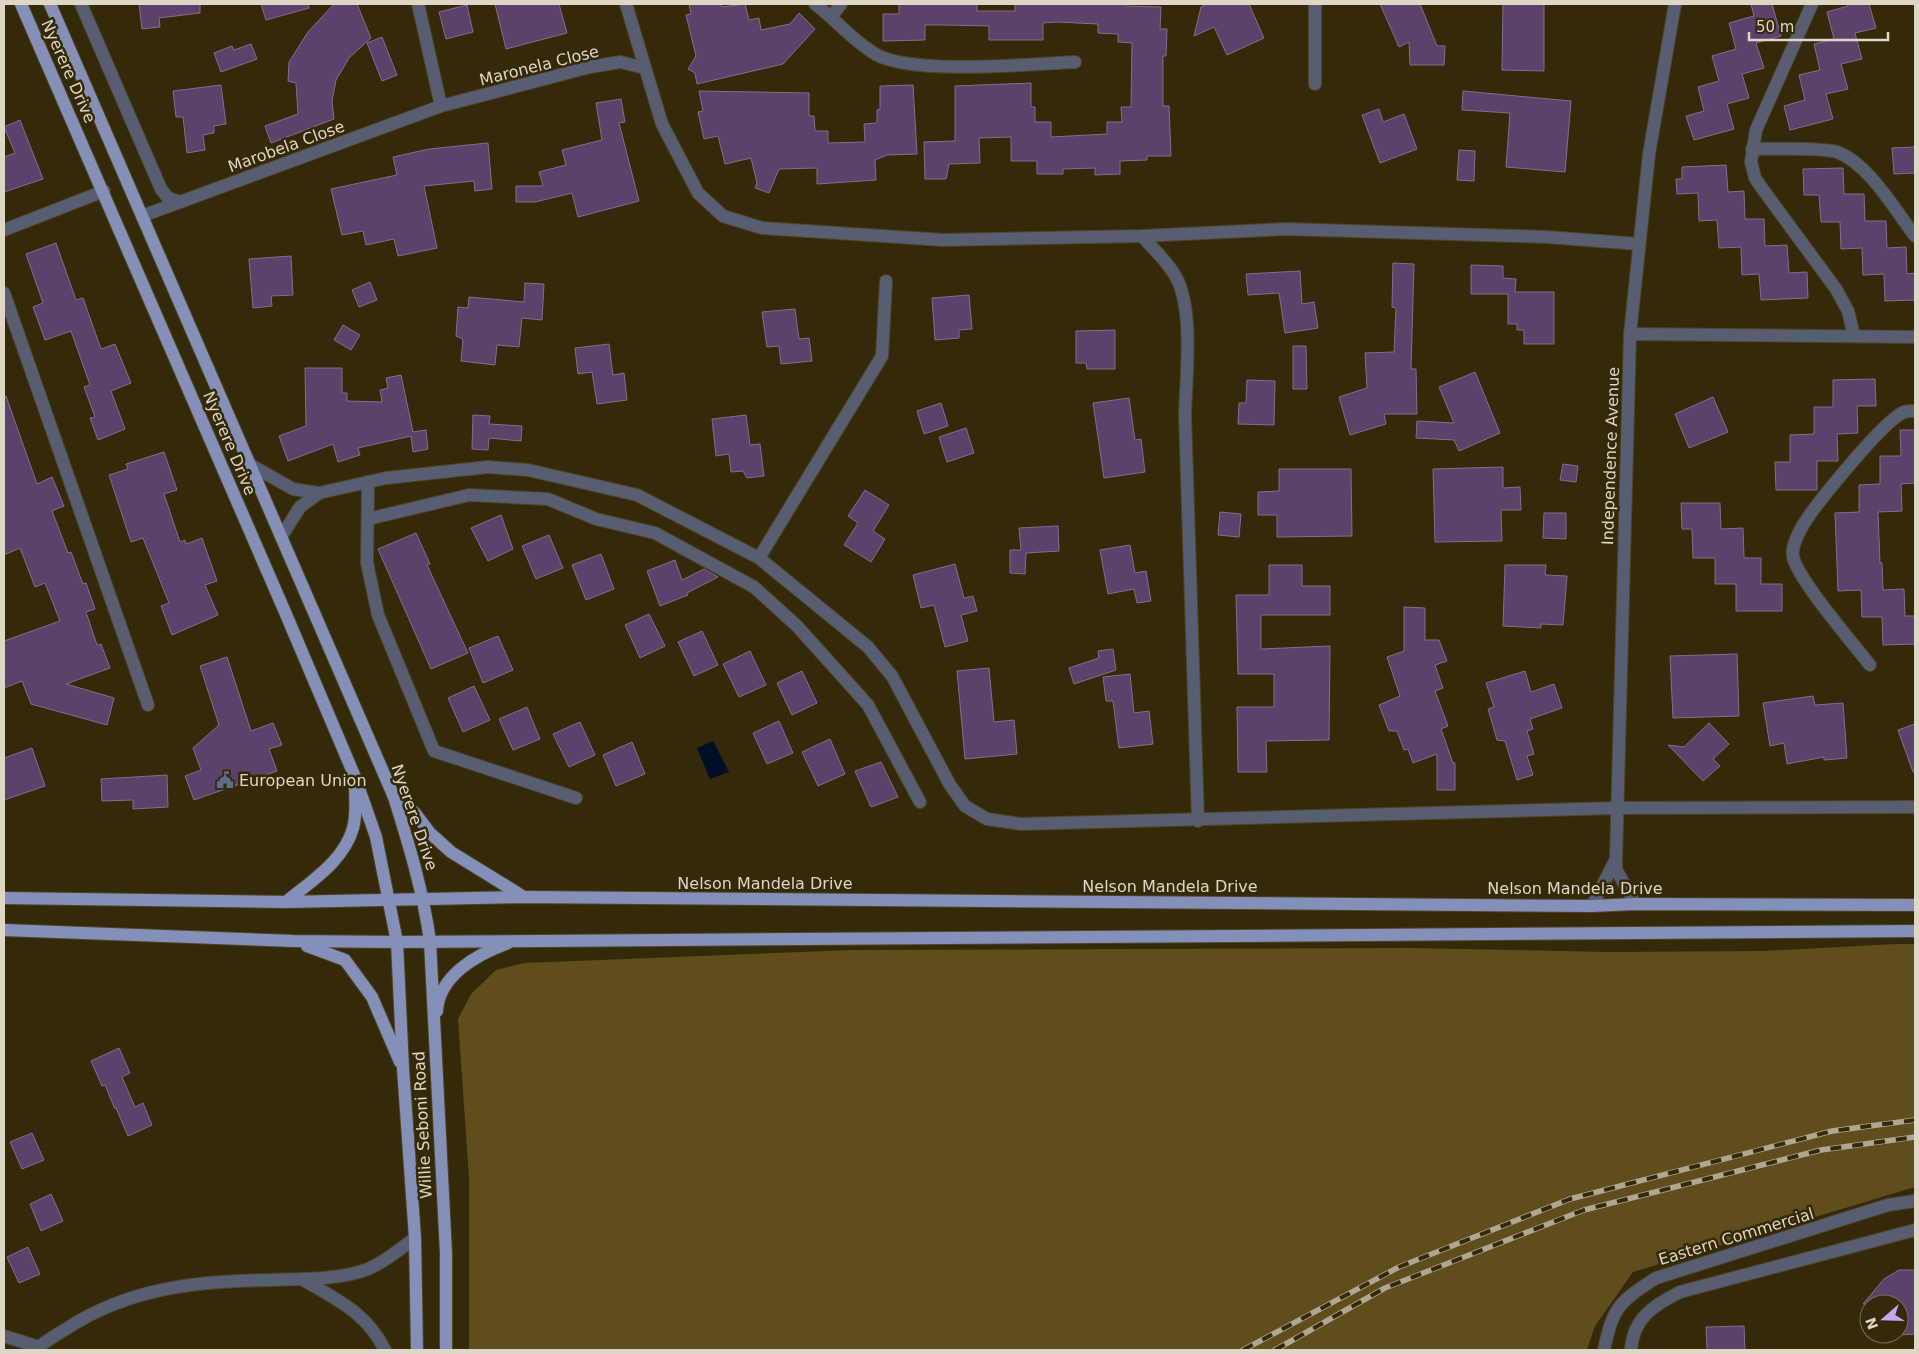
<svg xmlns="http://www.w3.org/2000/svg" width="1919" height="1354" font-family="'DejaVu Sans',sans-serif">
  <rect width="100%" height="100%" fill="#342909"/>
  <polygon fill="#5f4d1b" points="1896,944 1915,944 1915,1187 1633,1272 1595,1326 1587,1350 469,1350 469,1178 458,1019 471,994 496,970 524,963 852,950 1410,948 1609,952 1763,951"/>
  <polygon fill="#000e26" points="713,741 729,772 710,779 697,748"/>
  <g fill="#5a426b" stroke="#806f8d">
    <polygon points="139,4 200,4 200,13 159,18 160,27 142,29"/>
    <polygon points="261,4 308,4 309,8 266,20"/>
    <polygon points="334,4 357,4 371,38 349,58 336,80 332,101 334,119 271,143 265,126 298,114 296,83 288,81 289,62 308,32"/>
    <polygon points="495,4 559,4 567,33 506,49"/>
    <polygon points="689,4 721,4 722,7 745,4 749,20 759,18 761,30 790,24 799,13 815,29 783,64 697,84 695,73 688,69 696,56 686,15 691,14"/>
    <polygon points="899,4 977,4 977,11 1015,11 1015,4 1126,4 1126,6 1161,7 1160,29 1167,29 1166,56 1163,56 1163,106 1169,106 1171,156 1147,156 1147,160 1120,161 1120,174 1095,175 1095,168 1063,169 1063,174 1037,174 1037,161 1011,161 1011,137 979,138 980,163 949,164 946,179 925,179 924,142 955,141 955,86 1031,83 1031,107 1035,107 1035,122 1051,122 1051,137 1107,134 1107,122 1122,122 1121,107 1131,107 1132,43 1118,42 1118,34 1098,33 1098,24 1057,22 1043,23 1043,40 989,40 989,26 945,25 925,25 925,40 883,41 883,14 899,14"/>
    <polygon points="1207,4 1249,4 1264,38 1227,55 1214,27 1194,36 1201,7"/>
    <polygon points="1380,4 1420,4 1437,46 1445,46 1444,65 1410,65 1409,42 1399,47"/>
    <polygon points="1503,4 1544,4 1544,71 1502,70"/>
    <polygon points="1751,4 1772,4 1781,36 1756,43 1764,68 1742,74 1749,98 1727,104 1734,129 1694,140 1686,116 1704,111 1698,87 1719,81 1712,56 1736,49 1729,23 1754,16"/>
    <polygon points="1848,4 1869,4 1876,28 1855,33 1862,59 1841,64 1848,89 1826,94 1833,119 1790,130 1784,106 1805,100 1799,75 1820,70 1814,44 1834,39 1827,12 1848,6"/>
    <polygon points="467,5 473,32 446,39 439,12"/>
    <polygon points="382,37 397,75 382,81 367,43"/>
    <polygon points="251,44 257,59 221,72 214,53 232,46 234,50"/>
    <polygon points="221,85 226,124 214,126 214,133 203,135 205,150 187,153 183,117 176,117 173,91"/>
    <polygon points="913,85 917,154 887,155 875,160 876,180 817,184 817,168 779,169 769,193 755,188 757,183 751,158 725,164 718,136 704,139 698,112 703,111 699,91 809,93 809,116 814,116 815,131 828,131 828,143 865,142 864,124 877,123 877,110 880,109 880,86"/>
    <polygon points="1463,91 1571,101 1565,172 1506,167 1510,113 1462,110"/>
    <polygon points="621,99 625,122 619,123 639,201 578,217 572,193 535,202 516,202 516,186 543,186 539,172 566,165 562,150 602,140 596,103"/>
    <polygon points="1379,109 1383,122 1404,114 1417,149 1380,163 1362,115"/>
    <polygon points="20,120 43,179 4,192 4,157 15,153 4,127"/>
    <polygon points="488,143 492,189 475,191 474,181 424,186 437,248 398,256 394,239 366,245 363,231 342,235 331,189 397,175 393,157 429,149"/>
    <polygon points="1915,147 1915,173 1894,174 1892,148"/>
    <polygon points="1459,150 1475,151 1474,181 1457,180"/>
    <polygon points="1726,165 1728,192 1744,191 1745,219 1764,219 1765,246 1787,245 1789,273 1807,272 1808,298 1761,300 1759,274 1742,275 1741,247 1719,248 1717,220 1699,221 1698,193 1677,194 1676,179 1682,179 1682,167"/>
    <polygon points="1843,168 1844,194 1864,194 1865,221 1886,221 1887,248 1906,247 1907,274 1915,273 1915,300 1885,301 1884,274 1863,275 1862,248 1841,249 1840,222 1821,222 1819,195 1804,195 1803,169"/>
    <polygon points="56,243 76,300 83,298 101,349 115,344 131,383 111,391 125,429 98,440 90,418 95,417 84,387 90,385 71,331 45,340 33,307 43,303 26,254"/>
    <polygon points="291,256 293,295 271,296 272,306 253,308 249,259"/>
    <polygon points="1393,263 1414,264 1411,369 1416,369 1417,414 1384,414 1386,424 1350,435 1339,397 1367,388 1365,353 1394,352 1396,308 1392,307"/>
    <polygon points="1471,265 1503,266 1503,278 1516,279 1515,292 1554,292 1554,344 1524,344 1524,330 1517,330 1517,324 1508,324 1508,294 1471,294"/>
    <polygon points="1300,271 1302,304 1314,302 1318,328 1285,333 1279,293 1248,295 1246,274"/>
    <polygon points="370,282 377,300 359,307 352,290"/>
    <polygon points="525,283 544,284 542,320 522,318 519,347 497,345 495,365 461,361 463,339 456,336 458,307 468,308 469,297 524,302"/>
    <polygon points="969,295 972,329 959,330 959,338 935,340 932,298"/>
    <polygon points="795,309 799,339 809,338 812,361 781,364 779,346 767,347 762,312"/>
    <polygon points="343,325 360,335 351,350 334,340"/>
    <polygon points="1115,330 1115,369 1087,369 1086,363 1076,363 1076,331"/>
    <polygon points="609,344 613,375 624,373 627,400 597,404 592,372 578,374 575,348"/>
    <polygon points="1293,346 1306,346 1307,389 1293,389"/>
    <polygon points="305,368 342,368 342,393 347,393 347,401 382,402 380,390 388,388 386,378 401,375 413,432 426,430 428,449 413,452 411,436 358,448 360,455 338,462 333,444 288,461 279,436 306,426"/>
    <polygon points="1475,372 1500,433 1459,451 1454,440 1416,438 1417,421 1454,423 1439,387"/>
    <polygon points="1875,379 1876,406 1857,406 1858,433 1837,434 1838,461 1817,461 1817,490 1776,490 1775,462 1790,462 1790,435 1814,434 1814,407 1833,407 1833,380"/>
    <polygon points="1247,380 1275,381 1274,425 1238,424 1239,403 1246,403"/>
    <polygon points="6,396 37,484 52,477 64,506 52,511 68,553 71,552 83,584 86,583 95,609 86,612 97,645 101,644 110,668 66,684 114,698 107,725 31,704 22,681 4,688 4,641 60,621 45,583 35,587 20,548 4,555 4,397"/>
    <polygon points="1713,397 1728,432 1689,448 1675,414"/>
    <polygon points="1129,398 1135,440 1141,439 1145,472 1104,478 1093,403"/>
    <polygon points="941,403 948,426 924,434 917,411"/>
    <polygon points="473,415 490,416 489,424 522,426 521,441 489,438 488,450 472,449"/>
    <polygon points="746,415 750,445 760,444 764,476 747,478 743,471 731,472 729,454 716,456 712,419"/>
    <polygon points="966,428 974,453 947,462 939,437"/>
    <polygon points="1900,430 1915,430 1915,483 1901,484 1902,511 1878,512 1880,563 1882,563 1883,590 1904,589 1905,616 1915,616 1915,644 1883,645 1882,617 1862,617 1861,590 1838,591 1835,513 1859,512 1859,485 1880,484 1880,456 1901,456"/>
    <polygon points="164,452 177,490 164,494 180,542 185,540 186,544 202,538 217,581 205,585 218,615 172,635 161,606 169,603 143,538 131,542 109,475 128,469 126,464"/>
    <polygon points="1563,464 1578,466 1576,482 1560,480"/>
    <polygon points="1503,467 1503,488 1520,487 1521,510 1501,510 1502,541 1435,542 1433,469"/>
    <polygon points="1279,469 1351,469 1352,536 1277,537 1277,515 1258,515 1258,492 1279,491"/>
    <polygon points="865,490 889,505 873,531 885,539 871,562 844,545 858,523 848,516"/>
    <polygon points="1681,503 1720,503 1721,529 1743,528 1744,558 1761,558 1761,584 1782,584 1782,611 1736,611 1736,584 1715,584 1715,558 1693,558 1692,529 1682,529"/>
    <polygon points="1220,512 1241,514 1239,537 1218,535"/>
    <polygon points="1544,513 1566,513 1566,539 1543,538"/>
    <polygon points="501,515 513,549 488,561 471,528"/>
    <polygon points="1058,526 1059,551 1026,553 1025,574 1010,573 1010,550 1021,550 1019,528"/>
    <polygon points="416,533 430,564 427,565 468,653 431,669 378,549"/>
    <polygon points="549,535 563,568 536,579 522,546"/>
    <polygon points="1130,545 1135,573 1146,571 1151,601 1137,603 1134,589 1108,594 1100,550"/>
    <polygon points="601,554 614,589 586,600 572,565"/>
    <polygon points="675,560 682,580 704,569 718,577 687,593 688,595 660,606 647,571"/>
    <polygon points="955,564 964,598 973,596 977,611 961,615 968,641 945,647 934,605 921,608 913,575"/>
    <polygon points="1269,565 1302,565 1302,586 1330,586 1330,615 1261,615 1261,649 1330,646 1329,740 1266,741 1267,772 1238,772 1237,707 1274,707 1274,674 1238,674 1236,595 1269,595"/>
    <polygon points="1505,565 1546,565 1545,575 1567,576 1563,625 1541,624 1541,628 1503,626"/>
    <polygon points="1404,607 1425,608 1425,640 1439,640 1447,661 1435,665 1443,688 1435,691 1448,726 1441,729 1453,763 1455,763 1455,790 1437,790 1437,754 1413,763 1408,749 1404,750 1397,731 1389,731 1379,705 1400,696 1387,657 1404,651"/>
    <polygon points="649,614 665,646 640,658 625,625"/>
    <polygon points="702,631 718,665 694,676 678,642"/>
    <polygon points="498,636 513,670 483,683 469,648"/>
    <polygon points="1113,649 1116,670 1074,684 1069,668 1099,658 1098,651"/>
    <polygon points="750,651 766,685 739,697 723,664"/>
    <polygon points="1737,654 1739,716 1673,718 1670,656"/>
    <polygon points="227,657 251,731 273,723 282,745 269,749 277,771 194,800 185,776 201,770 193,748 219,725 200,666"/>
    <polygon points="989,668 994,722 1014,720 1017,754 965,759 957,671"/>
    <polygon points="802,671 817,703 792,715 777,683"/>
    <polygon points="1525,671 1531,692 1554,684 1562,708 1530,719 1533,729 1527,731 1534,754 1527,756 1533,775 1517,780 1505,741 1497,740 1488,709 1494,707 1486,683"/>
    <polygon points="1130,674 1134,713 1149,711 1153,744 1119,748 1113,701 1106,701 1103,677"/>
    <polygon points="474,686 490,720 463,732 448,698"/>
    <polygon points="1813,696 1815,705 1843,703 1847,758 1824,760 1824,757 1787,764 1784,743 1770,746 1763,703"/>
    <polygon points="527,707 540,739 513,750 499,719"/>
    <polygon points="779,721 793,753 767,764 753,733"/>
    <polygon points="580,722 595,755 569,767 553,734"/>
    <polygon points="1709,723 1729,744 1713,759 1720,766 1703,781 1668,745 1684,747"/>
    <polygon points="1915,724 1915,772 1913,772 1898,730"/>
    <polygon points="830,739 845,774 818,786 802,752"/>
    <polygon points="632,742 645,774 616,786 603,755"/>
    <polygon points="32,748 45,786 4,800 4,758"/>
    <polygon points="881,762 898,797 871,807 855,771"/>
    <polygon points="167,775 168,807 133,809 133,800 102,801 101,779"/>
    <polygon points="119,1048 130,1073 122,1077 135,1107 143,1103 152,1125 128,1136 116,1108 115,1109 105,1085 102,1086 91,1061"/>
    <polygon points="32,1133 44,1160 22,1169 10,1142"/>
    <polygon points="51,1194 63,1221 41,1231 30,1204"/>
    <polygon points="28,1247 40,1274 19,1283 7,1257"/>
    <polygon points="1899,1270 1915,1270 1915,1334 1899,1335 1899,1304 1863,1304 1884,1279"/>
    <polygon points="1744,1326 1745,1350 1707,1350 1706,1327"/>
  </g>
  <g fill="none" stroke-linecap="round" stroke-linejoin="round">
    <g stroke="#4f4527" stroke-width="14">
      <g id="minor">
        <polyline points="81,4 161,189 168,198 180,202"/>
        <polyline points="418,4 441,106"/>
        <polyline points="626,4 662,124 698,193 723,216 762,228 943,240 1142,236 1285,229 1547,237 1639,244"/>
        <path d="M815 4C836 20 854 42 877 55 915 75 1029 64 1075 62"/>
        <polyline points="1315,4 1315,84"/>
        <polyline points="1812,4 1756,130 1751,162 1755,178 1764,191 1836,289 1848,311 1854,336"/>
        <polyline points="831,17 841,4"/>
        <path d="M1752 149C1770 149 1822 147 1837 152 1868 163 1895 210 1915 236"/>
        <polyline points="142,216 441,106 590,67 620,62 645,68"/>
        <polyline points="4,230 104,191"/>
        <path d="M1142 236C1153 249 1168 262 1176 277 1194 310 1186 377 1185 415L1198 821"/>
        <polyline points="4,293 148,705"/>
        <polyline points="1630,334 1915,337"/>
        <polyline points="249,464 293,489 319,493 386,478 488,467 528,470 637,495 759,558 868,647 892,676 950,785 965,806 987,819 1021,824 1617,808 1915,807"/>
        <polyline points="368,482 367,563 378,615 434,751 576,798"/>
        <polyline points="368,519 469,495 548,499 596,519 655,533 754,587 797,626 868,705 920,802"/>
        <polyline points="281,537 300,507 319,493"/>
        <polyline points="759,558 882,356 886,281"/>
        <path d="M1870 665C1852 642 1799 581 1793 557 1791 547 1798 534 1803 525 1816 504 1883 421 1904 412 1907 411 1912 411 1915 411"/>
        <polyline points="1635,904 1616,869 1616,859 1630,334 1649,154 1675,4"/>
        <polyline points="1592,906 1616,859"/>
        <path d="M302 1279C337 1300 366 1312 385 1350"/>
        <polyline points="4,1336 39,1347"/>
        <path d="M35 1350C44 1342 56 1335 66 1329 128 1288 197 1281 270 1280 298 1279 341 1280 368 1269 385 1262 400 1249 415 1238"/>
        <path d="M1604 1350C1613 1307 1619 1302 1656 1278L1888 1205 1915 1201"/>
        <path d="M1631 1350C1633 1318 1654 1305 1680 1292L1915 1230"/>
      </g>
    </g>
    <g stroke="#4f4527" stroke-width="14">
      <g id="major">
        <polyline points="21,4 285,612 355,777 376,837 397,942 403,1068 415,1238 417,1350"/>
        <path d="M50 4 394 797C409 845 423 891 430 941L446 1253V1350"/>
        <polyline points="394,797 415,813 430,833 451,852 524,897"/>
        <polyline points="4,898 286,902 524,897 1592,906 1635,904 1915,905"/>
        <path d="M286 902C311 881 344 861 353 828 357 815 355 799 355 785"/>
        <polyline points="4,930 293,941 397,942 1915,931"/>
        <polyline points="307,946 345,960 372,997 400,1062"/>
        <path d="M437 1011C439 975 478 954 508 943"/>
      </g>
    </g>
    <use href="#minor" stroke="#585e71" stroke-width="12"/>
    <use href="#major" stroke="#8590b8" stroke-width="12"/>
    <g stroke="#afa791" stroke-width="5.5">
      <g id="rail">
        <polyline points="1243,1350 1399,1267 1570,1199 1832,1131 1915,1120"/>
        <polyline points="1275,1350 1385,1288 1584,1210 1821,1150 1915,1137"/>
      </g>
    </g>
    <use href="#rail" stroke="#342909" stroke-width="4" stroke-dasharray="11" stroke-linecap="butt"/>
  </g>
  <defs>
    <g id="civic-bare" transform="scale(1.35)"><path d="M-.6-6.5H3V-4.5H.6V-3L4-1V1h2V6H-6V1h2V-1L-.6-3ZM-1.2 2.5V6h2.4V2.5Z" fill="#5c6f8a" stroke="#342909" stroke-width="2.5" paint-order="stroke"/></g>
  </defs>
  <g fill-rule="evenodd">
    <use href="#civic-bare" x="225" y="780"/>
  </g>
  <g text-anchor="middle" stroke-width="5" stroke-linejoin="round" paint-order="stroke">
    <g font-size="16" fill="#ded7c5" stroke="#342909">
      <text transform="translate(539 65) rotate(-14)" y="6">Maronela Close</text>
      <text transform="translate(69 71) rotate(66)" y="6">Nyerere Drive</text>
      <text transform="translate(286 146) rotate(-20)" y="6">Marobela Close</text>
      <text transform="translate(230 443) rotate(67)" y="6">Nyerere Drive</text>
      <text transform="translate(1610 456) rotate(-88)" y="6">Independence Avenue</text>
      <text transform="translate(415 817) rotate(71)" y="6">Nyerere Drive</text>
      <text x="765" y="889">Nelson Mandela Drive</text>
      <text x="1170" y="892">Nelson Mandela Drive</text>
      <text x="1575" y="894">Nelson Mandela Drive</text>
      <text transform="translate(422 1125) rotate(-93)" y="6">Willie Seboni Road</text>
      <text transform="translate(1736 1236) rotate(-17)" y="6">Eastern Commercial</text>
    </g>
    <g font-size="16" fill="#ded7c5" stroke="#342909" text-anchor="start">
      <text x="239" y="786">European Union</text>
    </g>
  </g>
  <rect width="1919" height="1354" fill="none" stroke="#ded7c5" stroke-width="10"/>
  <g transform="translate(1884 1319) rotate(250)"><circle r="24" fill="#342909" stroke="#786f54"/>
  <path d="M0-4L9 19L0 12L-9 19Z" fill="#c7a6ef"/>
  <text y="-8" font-size="14" font-weight="bold" text-anchor="middle" fill="#ded7c5">N</text>
  </g>
  <path d="M1749 32v8h139v-8" fill="none" stroke="#ded7c5" stroke-width="2.5"/>
  <text x="1756" y="32" font-size="15" fill="#ded7c5" stroke="#342909" stroke-width="4" paint-order="stroke">50 m</text>
</svg>
